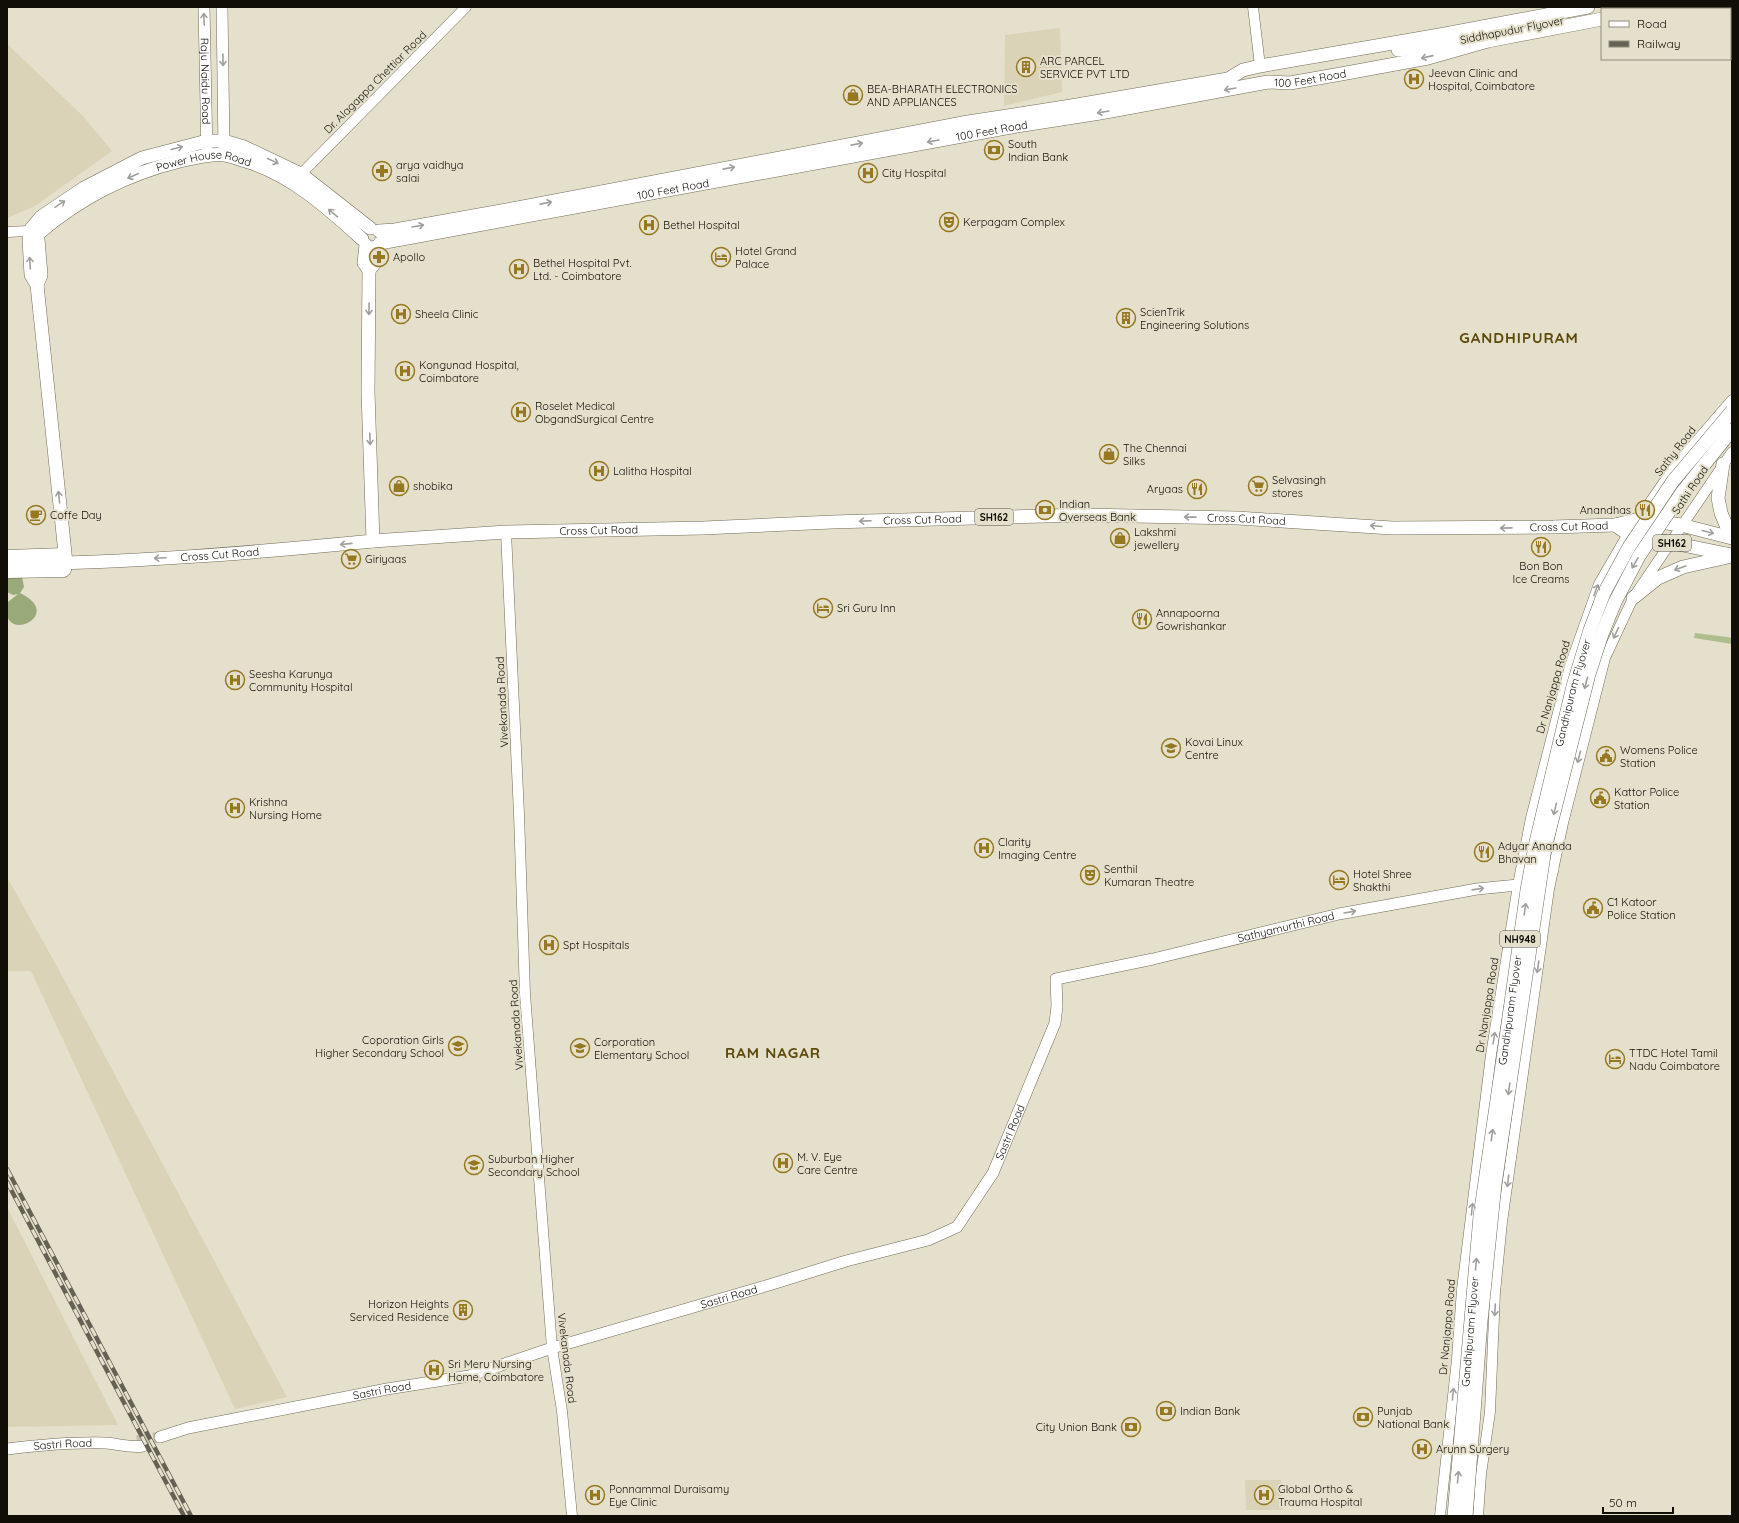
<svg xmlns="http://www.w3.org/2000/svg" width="1739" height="1523" font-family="Quicksand,sans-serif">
  <rect width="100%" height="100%" fill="#e5e0cb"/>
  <g fill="#dbd3b7">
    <polygon points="1060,28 1062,92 1004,106 1005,35"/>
    <polygon points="7,44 83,116 112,151 35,206 7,218"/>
    <polygon points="7,877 59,970 287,1397 235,1409 31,971 7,971"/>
    <polygon points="7,1207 10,1213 118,1425 7,1427"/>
    <polygon points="1245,1480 1281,1480 1283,1510 1246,1510"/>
  </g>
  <polygon fill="#adbd8d" points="1695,633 1727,637 1732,638 1732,644 1694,638"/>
  <path fill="#99a979" d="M7 576 22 577 24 587 20 593C63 614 10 640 7 614 7 610 7 605 8 602L18 594 13 595 7 592Z"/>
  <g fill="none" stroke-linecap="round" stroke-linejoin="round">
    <polyline stroke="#c5c0ae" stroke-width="11" stroke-dasharray="11 5.5" stroke-linecap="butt" points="137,1441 160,1437"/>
    <g stroke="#706b58" stroke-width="11">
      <g id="tertiary">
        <polyline points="1253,7 1260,66"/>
        <polyline points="301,174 466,7"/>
        <polyline points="7,232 28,231"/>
        <polyline points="506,532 519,814 525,994 552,1348 562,1411 572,1516"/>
        <polyline points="7,555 65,553"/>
        <polyline points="7,573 64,572 66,570 66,563"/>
        <polyline points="1440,1516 1457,1359 1462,1289 1491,1055 1518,885 1531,818 1570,666 1599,584 1628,534 1676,465 1732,400"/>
        <polyline points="1478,1516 1481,1474 1490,1412 1495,1292 1502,1222 1549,889 1563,823 1605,658 1633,598 1732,452"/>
      </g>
    </g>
    <g stroke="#706b58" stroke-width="12">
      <g id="secondary">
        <path id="s1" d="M204 7 207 156"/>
        <polyline points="222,7 224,148"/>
        <path id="s2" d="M160 1437 188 1428 387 1389 469 1376 552 1348 769 1285 846 1261 928 1240 957 1227 993 1173 1055 1023 1057 1006 1056 979 1153 959 1339 914 1477 889 1518 885 1553 870"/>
        <path id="s3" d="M7 1449C40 1445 73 1442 106 1443 118 1444 130 1448 143 1446"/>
      </g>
    </g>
    <g stroke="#706b58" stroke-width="14">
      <g id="primary">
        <polyline points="1614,9 1625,7"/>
        <polyline points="1659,9 1670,7"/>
        <polyline points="1398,50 1421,48 1463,39"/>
        <polyline points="31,229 41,217 84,188 142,158 207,141 224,141 244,147 301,174 370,228"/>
        <polyline points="379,231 395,230 523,207 968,122 1071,106 1228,79 1243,70 1260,66 1445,34 1588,7"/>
        <path id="s4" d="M39 233C81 197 127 174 180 161 194 158 210 153 225 155 231 156 237 158 242 160 289 173 327 207 362 239"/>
        <polyline points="29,239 31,275 37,285 66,563"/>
        <path id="s5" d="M380 243 1011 127 1100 113 1268 82 1290 83 1341 74 1428 58 1488 41 1602 19"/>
        <polyline points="366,245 364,263 369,270"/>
        <polyline points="369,270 374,264 375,247"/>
        <polyline points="37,285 41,275 38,239"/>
        <polyline points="1723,464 1718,498 1721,513 1731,537"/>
        <polyline points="1615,525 1628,534 1732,555"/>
        <path id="s6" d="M373 541 506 532 703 528 832 522 1083 515 1237 518 1392 528 1553 527 1615 525 1639 519 1681 525 1732 538"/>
        <path id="s7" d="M7 564C129 563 251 553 373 541L368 392 369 270"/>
        <polyline points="1633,598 1658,578 1683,567 1728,557"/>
      </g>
    </g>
    <use href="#tertiary" stroke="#fff" stroke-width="10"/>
    <use href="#secondary" stroke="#fff" stroke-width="11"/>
    <use href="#primary" stroke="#fff" stroke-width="13"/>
    <g stroke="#656255" stroke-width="4.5">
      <g id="rail">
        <polyline points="7,1169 191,1516"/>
        <polyline points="7,1182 184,1516"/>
      </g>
    </g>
    <use href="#rail" stroke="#e5e0cb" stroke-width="3" stroke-dasharray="9" stroke-linecap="butt"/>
    <g stroke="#706b58" stroke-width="14" stroke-linecap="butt">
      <g id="trunk-bridge">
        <path id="s8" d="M1454 1516 1480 1216 1506 1038 1527 890 1535 846 1573 686 1590 630 1604 593 1629 547 1673 481 1732 411"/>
        <polyline points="1466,1516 1481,1321 1495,1184 1545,848 1589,674 1602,634 1615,602 1639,556 1683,491 1732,430"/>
      </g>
    </g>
    <use href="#trunk-bridge" stroke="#fff" stroke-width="13"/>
  </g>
  <defs><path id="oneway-shaft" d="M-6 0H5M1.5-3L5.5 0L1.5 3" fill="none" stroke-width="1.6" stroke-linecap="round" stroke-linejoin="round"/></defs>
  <g stroke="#9f9f9c">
    <use href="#oneway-shaft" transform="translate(204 19) rotate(-92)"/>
    <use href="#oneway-shaft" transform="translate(1427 57) rotate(167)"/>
    <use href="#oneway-shaft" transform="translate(223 60) rotate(89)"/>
    <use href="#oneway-shaft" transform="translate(1230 89) rotate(170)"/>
    <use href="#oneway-shaft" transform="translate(1103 112) rotate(170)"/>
    <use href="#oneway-shaft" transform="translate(933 141) rotate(170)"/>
    <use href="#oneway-shaft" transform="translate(857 144) rotate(-11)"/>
    <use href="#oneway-shaft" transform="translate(177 148) rotate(-14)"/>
    <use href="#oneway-shaft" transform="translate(273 161) rotate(25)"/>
    <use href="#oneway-shaft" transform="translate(729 168) rotate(-11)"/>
    <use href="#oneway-shaft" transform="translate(133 176) rotate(156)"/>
    <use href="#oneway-shaft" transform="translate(546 203) rotate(-11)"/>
    <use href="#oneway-shaft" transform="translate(60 204) rotate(-34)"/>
    <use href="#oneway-shaft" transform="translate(333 213) rotate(-140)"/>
    <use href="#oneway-shaft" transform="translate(418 226) rotate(-10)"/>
    <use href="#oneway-shaft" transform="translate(30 263) rotate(-93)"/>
    <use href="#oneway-shaft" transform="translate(369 309) rotate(91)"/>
    <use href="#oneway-shaft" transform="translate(370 439) rotate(88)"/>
    <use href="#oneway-shaft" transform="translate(59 497) rotate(-96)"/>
    <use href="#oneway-shaft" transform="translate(1190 517) rotate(-179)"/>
    <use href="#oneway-shaft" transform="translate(865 521) rotate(178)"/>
    <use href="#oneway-shaft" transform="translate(1376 526) rotate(-175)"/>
    <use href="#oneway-shaft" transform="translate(1506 528) rotate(179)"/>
    <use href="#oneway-shaft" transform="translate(1708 532) rotate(14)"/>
    <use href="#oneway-shaft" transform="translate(346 544) rotate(174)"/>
    <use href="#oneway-shaft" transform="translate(160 558) rotate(177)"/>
    <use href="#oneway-shaft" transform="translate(1635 563) rotate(120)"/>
    <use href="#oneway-shaft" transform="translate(1680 568) rotate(160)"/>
    <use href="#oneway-shaft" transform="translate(1596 590) rotate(-70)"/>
    <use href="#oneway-shaft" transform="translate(1616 633) rotate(115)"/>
    <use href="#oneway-shaft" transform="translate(1586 683) rotate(105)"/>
    <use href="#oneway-shaft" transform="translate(1579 757) rotate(104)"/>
    <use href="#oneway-shaft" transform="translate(1555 809) rotate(104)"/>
    <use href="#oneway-shaft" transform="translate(1478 889) rotate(-8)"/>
    <use href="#oneway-shaft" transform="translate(1525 909) rotate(-82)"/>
    <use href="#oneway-shaft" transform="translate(1350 912) rotate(-10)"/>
    <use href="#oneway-shaft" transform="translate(1538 967) rotate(98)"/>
    <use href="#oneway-shaft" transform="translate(1494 1038) rotate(-81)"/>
    <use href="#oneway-shaft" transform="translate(1509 1089) rotate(98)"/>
    <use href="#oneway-shaft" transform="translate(1492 1135) rotate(-82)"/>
    <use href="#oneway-shaft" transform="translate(1508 1181) rotate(97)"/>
    <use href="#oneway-shaft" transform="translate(1472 1209) rotate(-84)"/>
    <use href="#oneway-shaft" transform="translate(1476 1264) rotate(-85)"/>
    <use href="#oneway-shaft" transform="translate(1495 1310) rotate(93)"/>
    <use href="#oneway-shaft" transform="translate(1453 1394) rotate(-84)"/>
    <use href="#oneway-shaft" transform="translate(1458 1477) rotate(-85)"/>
  </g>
  <defs>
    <g id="building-ring" transform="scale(1)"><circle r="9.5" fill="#e5e0cb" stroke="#957820" stroke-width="1.5"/><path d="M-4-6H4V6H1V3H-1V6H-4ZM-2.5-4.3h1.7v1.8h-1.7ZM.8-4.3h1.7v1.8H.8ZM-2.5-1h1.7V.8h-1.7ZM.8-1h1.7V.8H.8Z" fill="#957820"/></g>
    <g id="hospital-ring" transform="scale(1)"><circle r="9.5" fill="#e5e0cb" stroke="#957820" stroke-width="1.5"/><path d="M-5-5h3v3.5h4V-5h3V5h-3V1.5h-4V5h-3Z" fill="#957820"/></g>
    <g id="shop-ring" transform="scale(1)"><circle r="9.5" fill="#e5e0cb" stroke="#957820" stroke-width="1.5"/><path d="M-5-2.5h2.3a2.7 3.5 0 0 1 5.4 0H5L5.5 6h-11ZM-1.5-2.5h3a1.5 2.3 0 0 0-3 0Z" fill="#957820"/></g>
    <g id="bank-ring" transform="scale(1)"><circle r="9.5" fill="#e5e0cb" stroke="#957820" stroke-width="1.5"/><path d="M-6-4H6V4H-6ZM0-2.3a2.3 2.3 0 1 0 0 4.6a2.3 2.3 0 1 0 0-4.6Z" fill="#957820"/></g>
    <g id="pharmacy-ring" transform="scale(1)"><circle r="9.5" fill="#e5e0cb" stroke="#957820" stroke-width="1.5"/><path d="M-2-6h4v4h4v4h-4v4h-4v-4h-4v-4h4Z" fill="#957820"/></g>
    <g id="theatre-ring" transform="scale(1)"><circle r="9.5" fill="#e5e0cb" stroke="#957820" stroke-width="1.5"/><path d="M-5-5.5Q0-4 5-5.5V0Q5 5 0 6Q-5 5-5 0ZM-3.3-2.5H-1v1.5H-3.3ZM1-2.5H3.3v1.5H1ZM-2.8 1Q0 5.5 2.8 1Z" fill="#957820"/></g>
    <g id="hotel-ring" transform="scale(1)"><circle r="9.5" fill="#e5e0cb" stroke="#957820" stroke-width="1.5"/><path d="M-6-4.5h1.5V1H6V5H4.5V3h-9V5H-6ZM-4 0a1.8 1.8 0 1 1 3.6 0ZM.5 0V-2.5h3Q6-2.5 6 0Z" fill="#957820"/></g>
    <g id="supermarket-ring" transform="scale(1)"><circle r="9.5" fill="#e5e0cb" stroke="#957820" stroke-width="1.5"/><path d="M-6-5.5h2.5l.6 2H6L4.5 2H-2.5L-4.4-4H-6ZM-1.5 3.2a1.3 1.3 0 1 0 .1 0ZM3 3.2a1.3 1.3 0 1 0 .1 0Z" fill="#957820"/></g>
    <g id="restaurant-ring" transform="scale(1)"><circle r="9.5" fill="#e5e0cb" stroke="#957820" stroke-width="1.5"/><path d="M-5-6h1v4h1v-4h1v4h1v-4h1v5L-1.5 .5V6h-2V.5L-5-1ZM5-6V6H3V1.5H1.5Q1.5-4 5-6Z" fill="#957820"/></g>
    <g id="cafe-ring" transform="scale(1)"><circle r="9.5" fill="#e5e0cb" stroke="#957820" stroke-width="1.5"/><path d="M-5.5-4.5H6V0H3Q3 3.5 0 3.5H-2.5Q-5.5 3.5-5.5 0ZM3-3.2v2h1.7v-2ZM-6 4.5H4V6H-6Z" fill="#957820"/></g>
    <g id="school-ring" transform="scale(1)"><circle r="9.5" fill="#e5e0cb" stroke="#957820" stroke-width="1.5"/><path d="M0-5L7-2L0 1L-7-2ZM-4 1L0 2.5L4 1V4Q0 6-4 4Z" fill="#957820"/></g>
    <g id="civic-ring" transform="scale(1)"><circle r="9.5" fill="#e5e0cb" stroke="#957820" stroke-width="1.5"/><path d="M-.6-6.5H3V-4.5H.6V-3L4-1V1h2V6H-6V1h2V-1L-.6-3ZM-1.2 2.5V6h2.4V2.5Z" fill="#957820"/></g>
  </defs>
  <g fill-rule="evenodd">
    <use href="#building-ring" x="1026" y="67"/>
    <use href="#hospital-ring" x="1414" y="79"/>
    <use href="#shop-ring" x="853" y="95"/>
    <use href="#bank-ring" x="994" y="150"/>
    <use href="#pharmacy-ring" x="382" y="171"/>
    <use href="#hospital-ring" x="868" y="173"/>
    <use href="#theatre-ring" x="949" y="222"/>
    <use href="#hospital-ring" x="649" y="225"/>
    <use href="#pharmacy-ring" x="379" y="257"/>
    <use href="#hotel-ring" x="721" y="257"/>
    <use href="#hospital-ring" x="519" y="269"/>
    <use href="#hospital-ring" x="401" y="314"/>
    <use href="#building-ring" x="1126" y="318"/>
    <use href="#hospital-ring" x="405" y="371"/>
    <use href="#hospital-ring" x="521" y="412"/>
    <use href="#shop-ring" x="1109" y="454"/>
    <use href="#hospital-ring" x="599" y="471"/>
    <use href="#shop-ring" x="399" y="486"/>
    <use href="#supermarket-ring" x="1258" y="486"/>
    <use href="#restaurant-ring" x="1197" y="489"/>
    <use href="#bank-ring" x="1045" y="510"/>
    <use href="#restaurant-ring" x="1645" y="510"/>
    <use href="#cafe-ring" x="36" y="515"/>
    <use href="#shop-ring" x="1120" y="538"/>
    <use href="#restaurant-ring" x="1541" y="547"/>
    <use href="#supermarket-ring" x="351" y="559"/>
    <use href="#hotel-ring" x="823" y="608"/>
    <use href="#restaurant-ring" x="1142" y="619"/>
    <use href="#hospital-ring" x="235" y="680"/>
    <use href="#school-ring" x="1171" y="748"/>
    <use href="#civic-ring" x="1606" y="756"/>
    <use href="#civic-ring" x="1600" y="798"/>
    <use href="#hospital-ring" x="235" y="808"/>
    <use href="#hospital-ring" x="984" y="848"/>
    <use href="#restaurant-ring" x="1484" y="852"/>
    <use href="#theatre-ring" x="1090" y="875"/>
    <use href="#hotel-ring" x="1339" y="880"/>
    <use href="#civic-ring" x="1593" y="908"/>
    <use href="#hospital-ring" x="549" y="945"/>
    <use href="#school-ring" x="458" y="1046"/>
    <use href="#school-ring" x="580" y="1048"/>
    <use href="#hotel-ring" x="1615" y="1059"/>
    <use href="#hospital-ring" x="783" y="1163"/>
    <use href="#school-ring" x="474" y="1165"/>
    <use href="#building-ring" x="463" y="1310"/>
    <use href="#hospital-ring" x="434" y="1370"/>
    <use href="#bank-ring" x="1166" y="1411"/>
    <use href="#bank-ring" x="1363" y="1417"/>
    <use href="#bank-ring" x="1131" y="1427"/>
    <use href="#hospital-ring" x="1422" y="1449"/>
    <use href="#hospital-ring" x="595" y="1495"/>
    <use href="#hospital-ring" x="1264" y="1495"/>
  </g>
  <g text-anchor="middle" stroke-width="4" stroke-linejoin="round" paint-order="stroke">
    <g fill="#e5e0cb" stroke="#504d42" stroke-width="1">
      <rect x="975" y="509" width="38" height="16" rx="3"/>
      <rect x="1653" y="535" width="38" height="16" rx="3"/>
      <rect x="1500" y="931" width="40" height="16" rx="3"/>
    </g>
    <g font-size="10" font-weight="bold" fill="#100e07">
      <text x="994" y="521">SH162</text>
      <text x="1672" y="547">SH162</text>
      <text x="1520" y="943">NH948</text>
    </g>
    <g font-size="11" fill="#100e07" stroke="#e5e0cb">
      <text transform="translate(1512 30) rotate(-11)" y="4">Siddhapudur Flyover</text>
      <text dy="4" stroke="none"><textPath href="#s5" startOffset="945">100 Feet Road</textPath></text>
      <text dy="4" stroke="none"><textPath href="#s1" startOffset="74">Raju Naidu Road</textPath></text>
      <text transform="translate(375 82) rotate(-45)" y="4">Dr. Alagappa Chettiar Road</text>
      <text dy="4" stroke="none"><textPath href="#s5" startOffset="622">100 Feet Road</textPath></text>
      <text dy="4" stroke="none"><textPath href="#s4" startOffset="184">Power House Road</textPath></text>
      <text dy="4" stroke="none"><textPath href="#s5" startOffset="298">100 Feet Road</textPath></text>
      <text transform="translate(1675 451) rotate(-52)" y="4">Sathy Road</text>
      <text transform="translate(1690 490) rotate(-56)" y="4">Sathi Road</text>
      <text dy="4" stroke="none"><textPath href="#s6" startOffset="550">Cross Cut Road</textPath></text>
      <text dy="4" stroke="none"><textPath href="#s6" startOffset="874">Cross Cut Road</textPath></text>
      <text dy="4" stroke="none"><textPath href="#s6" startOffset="1197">Cross Cut Road</textPath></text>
      <text dy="4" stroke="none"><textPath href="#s6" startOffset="226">Cross Cut Road</textPath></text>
      <text dy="4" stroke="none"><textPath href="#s7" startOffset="213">Cross Cut Road</textPath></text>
      <text transform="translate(1553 687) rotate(-74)" y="4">Dr Nanjappa Road</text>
      <text dy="4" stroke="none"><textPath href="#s8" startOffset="833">Gandhipuram Flyover</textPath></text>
      <text transform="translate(502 702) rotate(-93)" y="4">Vivekanada Road</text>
      <text dy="4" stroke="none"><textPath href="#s2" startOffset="1333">Sathyamurthi Road</textPath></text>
      <text transform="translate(1487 1005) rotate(-81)" y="4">Dr Nanjappa Road</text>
      <text dy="4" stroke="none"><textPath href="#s8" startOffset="509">Gandhipuram Flyover</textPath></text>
      <text transform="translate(516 1025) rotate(-94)" y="4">Vivekanada Road</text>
      <text dy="4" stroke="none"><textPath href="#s2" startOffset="935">Sastri Road</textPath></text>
      <text dy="4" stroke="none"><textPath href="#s2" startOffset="587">Sastri Road</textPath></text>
      <text transform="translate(1447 1327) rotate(-85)" y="4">Dr Nanjappa Road</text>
      <text dy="4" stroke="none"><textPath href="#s8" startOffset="185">Gandhipuram Flyover</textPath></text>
      <text transform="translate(567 1358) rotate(83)" y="4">Vivekanada Road</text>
      <text dy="4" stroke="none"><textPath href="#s2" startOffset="227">Sastri Road</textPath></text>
      <text dy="4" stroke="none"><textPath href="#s3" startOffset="56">Sastri Road</textPath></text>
    </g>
    <g font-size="11" fill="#100e07" stroke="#e5e0cb" text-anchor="start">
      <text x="1040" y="65">ARC PARCEL<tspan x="1040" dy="13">SERVICE PVT LTD</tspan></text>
      <text x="1428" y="77">Jeevan Clinic and<tspan x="1428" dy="13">Hospital, Coimbatore</tspan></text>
      <text x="867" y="93">BEA-BHARATH ELECTRONICS<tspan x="867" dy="13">AND APPLIANCES</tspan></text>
      <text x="1008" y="148">South<tspan x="1008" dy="13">Indian Bank</tspan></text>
      <text x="396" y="169">arya vaidhya<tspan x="396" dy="13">salai</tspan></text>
      <text x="882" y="177">City Hospital</text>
      <text x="963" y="226">Kerpagam Complex</text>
      <text x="663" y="229">Bethel Hospital</text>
      <text x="735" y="255">Hotel Grand<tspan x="735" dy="13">Palace</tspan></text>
      <text x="393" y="261">Apollo</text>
      <text x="533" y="267">Bethel Hospital Pvt.<tspan x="533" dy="13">Ltd. - Coimbatore</tspan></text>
      <text x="1140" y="316">ScienTrik<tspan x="1140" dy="13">Engineering Solutions</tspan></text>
      <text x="415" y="318">Sheela Clinic</text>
      <text x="419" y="369">Kongunad Hospital,<tspan x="419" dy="13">Coimbatore</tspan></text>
      <text x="535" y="410">Roselet Medical<tspan x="535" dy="13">ObgandSurgical Centre</tspan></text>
      <text x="1123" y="452">The Chennai<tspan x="1123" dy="13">Silks</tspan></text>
      <text x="613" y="475">Lalitha Hospital</text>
      <text x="1272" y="484">Selvasingh<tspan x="1272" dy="13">stores</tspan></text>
      <text x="413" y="490">shobika</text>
      <text x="1183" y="493" text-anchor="end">Aryaas</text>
      <text x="1059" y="508">Indian<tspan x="1059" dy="13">Overseas Bank</tspan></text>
      <text x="1631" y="514" text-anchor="end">Anandhas</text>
      <text x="50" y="519">Coffe Day</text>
      <text x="1134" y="536">Lakshmi<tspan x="1134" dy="13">jewellery</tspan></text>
      <text x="365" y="563">Giriyaas</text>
      <text x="1541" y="570" text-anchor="middle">Bon Bon<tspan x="1541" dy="13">Ice Creams</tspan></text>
      <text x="837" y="612">Sri Guru Inn</text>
      <text x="1156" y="617">Annapoorna<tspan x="1156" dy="13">Gowrishankar</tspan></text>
      <text x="249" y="678">Seesha Karunya<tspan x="249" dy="13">Community Hospital</tspan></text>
      <text x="1185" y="746">Kovai Linux<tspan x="1185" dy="13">Centre</tspan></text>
      <text x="1620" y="754">Womens Police<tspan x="1620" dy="13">Station</tspan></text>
      <text x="1614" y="796">Kattor Police<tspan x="1614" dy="13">Station</tspan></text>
      <text x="249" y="806">Krishna<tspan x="249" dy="13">Nursing Home</tspan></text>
      <text x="998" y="846">Clarity<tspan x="998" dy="13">Imaging Centre</tspan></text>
      <text x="1498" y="850">Adyar Ananda<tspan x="1498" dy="13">Bhavan</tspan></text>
      <text x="1104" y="873">Senthil<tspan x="1104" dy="13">Kumaran Theatre</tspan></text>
      <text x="1353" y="878">Hotel Shree<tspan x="1353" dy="13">Shakthi</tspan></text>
      <text x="1607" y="906">C1 Katoor<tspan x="1607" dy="13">Police Station</tspan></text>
      <text x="563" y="949">Spt Hospitals</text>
      <text x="444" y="1044" text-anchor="end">Coporation Girls<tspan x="444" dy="13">Higher Secondary School</tspan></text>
      <text x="594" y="1046">Corporation<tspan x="594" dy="13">Elementary School</tspan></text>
      <text x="1629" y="1057">TTDC Hotel Tamil<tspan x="1629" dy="13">Nadu Coimbatore</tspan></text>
      <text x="797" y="1161">M. V. Eye<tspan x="797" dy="13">Care Centre</tspan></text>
      <text x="488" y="1163">Suburban Higher<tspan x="488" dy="13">Secondary School</tspan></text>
      <text x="449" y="1308" text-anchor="end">Horizon Heights<tspan x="449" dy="13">Serviced Residence</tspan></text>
      <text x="448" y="1368">Sri Meru Nursing<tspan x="448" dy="13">Home, Coimbatore</tspan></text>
      <text x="1180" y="1415">Indian Bank</text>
      <text x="1377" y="1415">Punjab<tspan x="1377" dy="13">National Bank</tspan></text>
      <text x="1117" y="1431" text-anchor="end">City Union Bank</text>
      <text x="1436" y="1453">Arunn Surgery</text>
      <text x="609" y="1493">Ponnammal Duraisamy<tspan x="609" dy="13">Eye Clinic</tspan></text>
      <text x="1278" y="1493">Global Ortho &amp;<tspan x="1278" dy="13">Trauma Hospital</tspan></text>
    </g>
    <g font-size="15" font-weight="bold" letter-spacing="1" fill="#5e4a0b" stroke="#e5e0cb">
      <text x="1519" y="343">GANDHIPURAM</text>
      <text x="773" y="1058">RAM NAGAR</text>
    </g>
  </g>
  <rect width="1739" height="1523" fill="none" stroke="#100e07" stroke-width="16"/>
  <rect x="1601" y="8" width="130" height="52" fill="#e5e0cb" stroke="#908c7d"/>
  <rect x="1609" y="21" width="20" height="6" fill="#ffffff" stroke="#908c7d"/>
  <text x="1637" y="28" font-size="12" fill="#100e07">Road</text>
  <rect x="1609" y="41" width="20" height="6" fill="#656255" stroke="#908c7d"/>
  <text x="1637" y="48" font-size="12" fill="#100e07">Railway</text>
  <path d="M1603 1507v6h70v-6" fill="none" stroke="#100e07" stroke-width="2"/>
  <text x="1609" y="1507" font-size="12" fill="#100e07" stroke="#e5e0cb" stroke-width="3" paint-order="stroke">50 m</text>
</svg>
